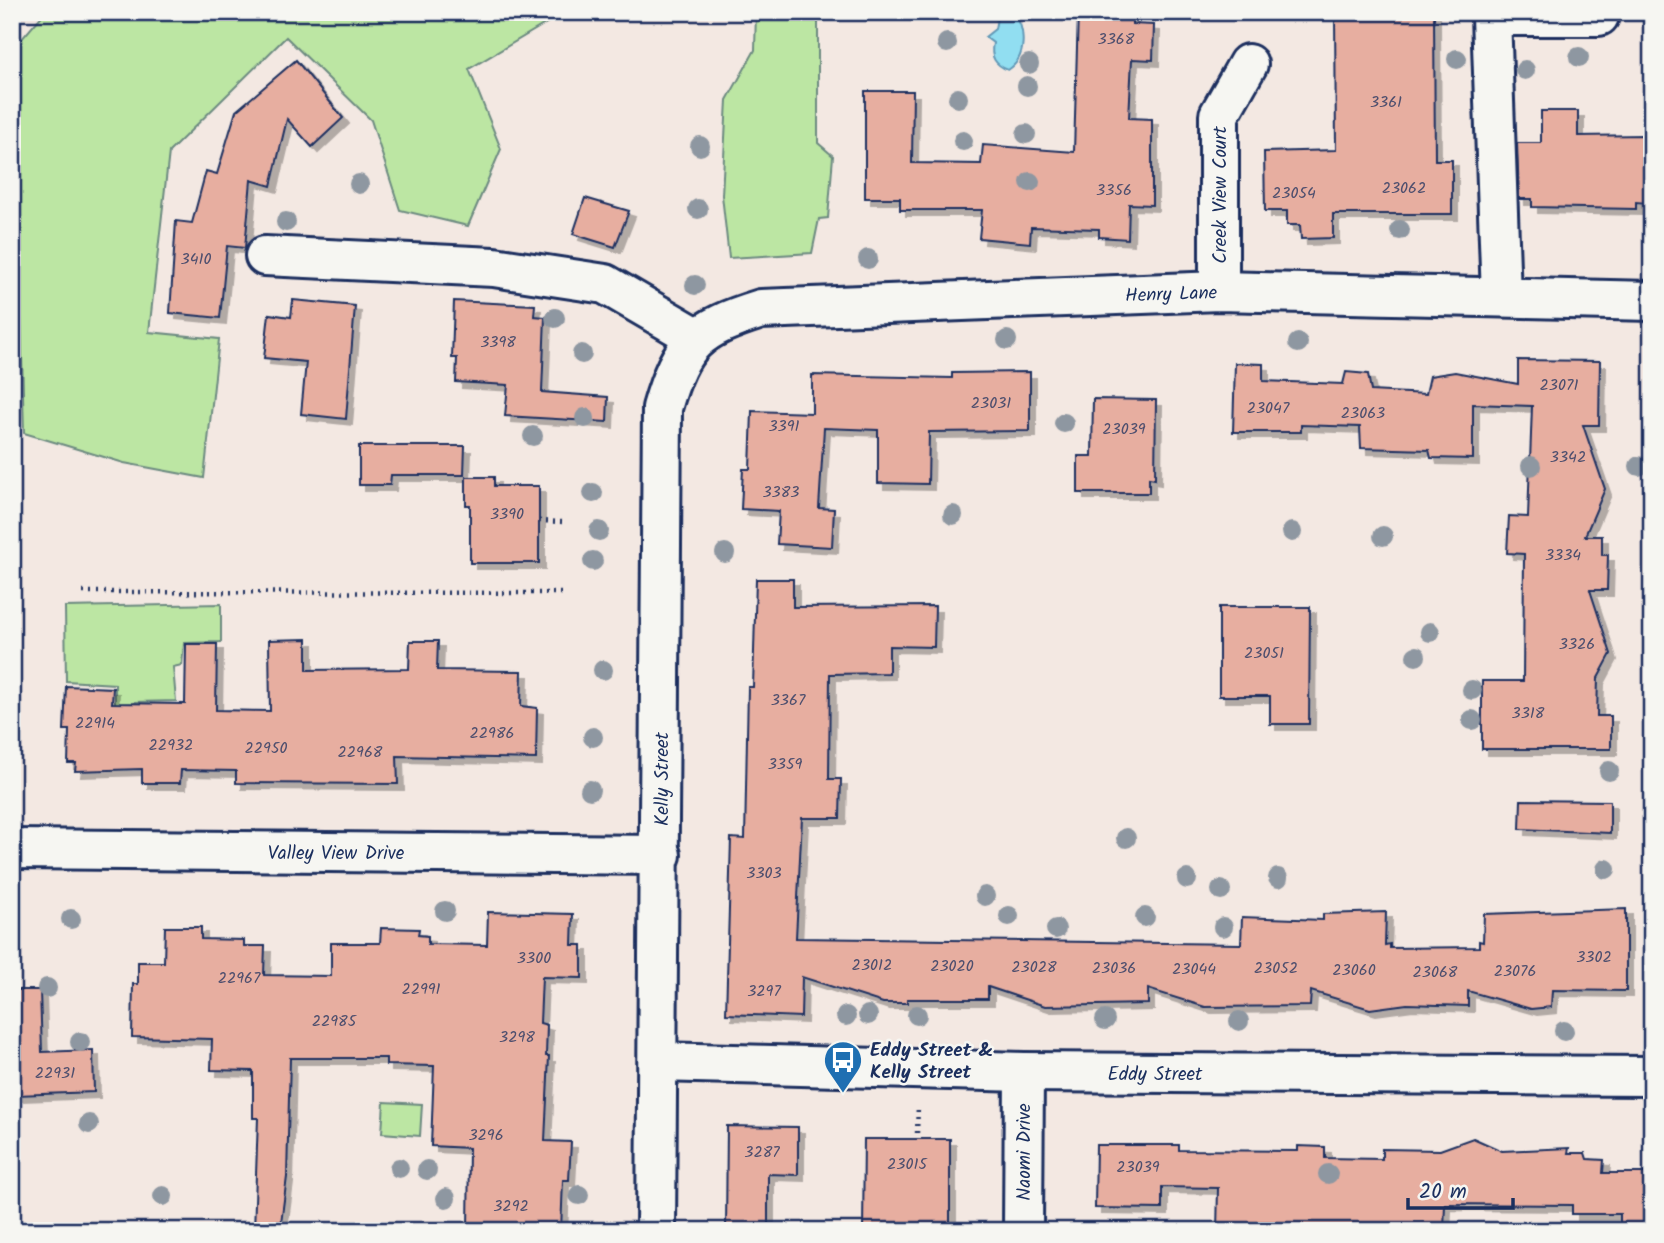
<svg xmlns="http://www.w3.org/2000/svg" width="1664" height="1243" font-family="Kalam,sans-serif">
  <defs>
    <filter id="shadow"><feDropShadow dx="6" dy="6" stdDeviation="0" flood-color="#0004"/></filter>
  </defs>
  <rect width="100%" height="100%" fill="#f3e8e2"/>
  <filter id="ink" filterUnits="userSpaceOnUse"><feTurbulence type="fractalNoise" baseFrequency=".0143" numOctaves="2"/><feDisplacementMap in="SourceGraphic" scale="14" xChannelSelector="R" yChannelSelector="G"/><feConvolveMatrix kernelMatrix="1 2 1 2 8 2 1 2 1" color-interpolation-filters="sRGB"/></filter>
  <g filter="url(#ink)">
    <g fill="#bce6a3" stroke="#6c8a80" stroke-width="2">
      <polygon points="45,12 565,12 469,69 501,149 468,226 400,210 371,120 286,37 169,152 149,332 219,339 204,478 124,463 24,433 14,48"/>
      <polygon points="756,12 818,12 818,143 833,156 828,218 819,219 812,253 729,258 722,195 727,100 755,50"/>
      <polygon points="221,604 221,642 184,643 182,665 173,667 176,701 135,702 135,715 115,705 115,684 66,681 65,607"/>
      <polygon points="384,1102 422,1104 420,1136 382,1133"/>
    </g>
    <path fill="#91def1" stroke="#6298b6" stroke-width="2" d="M998 12 1014 13C1026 29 1027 58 1008 70 995 65 990 57 993 43L985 37 995 29Z"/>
    <g fill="#e7aea0" stroke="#1b2f5e" stroke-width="2" filter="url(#shadow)">
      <polygon points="1078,12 1132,12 1132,24 1154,25 1153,60 1132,59 1129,118 1152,119 1152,205 1129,204 1128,239 1099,237 1099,229 1031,227 1030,243 979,238 982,210 900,210 900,198 865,198 865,91 913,91 912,163 981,164 983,145 1074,152"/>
      <polygon points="1335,12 1434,12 1435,160 1452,160 1452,214 1333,214 1333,238 1301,239 1300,225 1287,225 1287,211 1265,211 1264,152 1336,150"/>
      <polygon points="296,60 343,118 312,147 287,119 271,186 251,180 245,248 227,246 220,318 170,313 176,221 192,223 206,171 217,174 236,111"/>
      <polygon points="1541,111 1578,111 1578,136 1645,135 1647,203 1636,202 1636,209 1532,207 1532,199 1519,199 1517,143 1541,143"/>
      <polygon points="585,198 629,211 615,247 573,234"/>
      <polygon points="293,300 355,306 346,419 301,414 306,362 264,358 269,314 291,317"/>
      <polygon points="454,301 535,305 534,316 545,317 542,392 608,397 607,422 505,416 508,385 456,382 457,358 452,358"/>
      <polygon points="1518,360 1600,361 1599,425 1583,425 1605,489 1585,536 1602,536 1602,555 1608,555 1607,590 1590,590 1611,654 1598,678 1597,716 1611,716 1611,749 1482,749 1482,681 1523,681 1524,554 1507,553 1509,516 1528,517 1532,406 1473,404 1473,459 1431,458 1429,450 1361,448 1360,427 1301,425 1301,432 1233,432 1235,363 1263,364 1263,381 1343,384 1346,372 1368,374 1371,391 1426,394 1430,376 1455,372 1518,384"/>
      <polygon points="1030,372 1030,431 929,432 928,484 878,483 878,430 824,428 819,508 834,509 832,547 777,544 779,511 741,509 743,469 750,469 752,411 812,413 812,375 952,378 952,373"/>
      <polygon points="1093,399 1156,400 1155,479 1149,478 1149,493 1078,493 1078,456 1092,456"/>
      <polygon points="359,446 465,446 464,475 391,475 390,485 359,485"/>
      <polygon points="466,477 494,477 494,486 539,486 539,563 470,563 470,505 466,505"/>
      <polygon points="756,579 793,579 793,607 935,606 934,647 889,646 889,673 830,674 829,779 841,779 840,818 802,818 796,938 1241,944 1242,917 1323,920 1323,914 1386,912 1385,945 1390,944 1390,948 1479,947 1479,941 1483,942 1484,914 1626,909 1626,991 1552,990 1551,1007 1531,1009 1468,991 1468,1006 1407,1004 1370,1009 1311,991 1310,1006 1205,1007 1148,989 1148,1004 1045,1006 988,987 988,999 907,999 907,1003 883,1003 802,977 801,1017 726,1014 731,838 745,839 748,687 753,687"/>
      <polygon points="1219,607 1310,607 1309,724 1270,724 1270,696 1219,696"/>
      <polygon points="307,639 307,670 409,669 410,641 438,641 437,670 522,671 521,706 537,708 536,759 397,756 398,784 236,783 236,771 181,770 180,783 142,783 142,769 75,771 76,763 68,763 69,730 64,730 66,686 113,688 112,703 185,704 186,644 217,644 216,710 270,711 269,640"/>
      <polygon points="1521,800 1610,801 1610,833 1520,829"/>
      <polygon points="488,912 573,914 572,945 582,945 582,978 542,977 540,1023 547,1025 546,1056 549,1056 545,1141 571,1142 569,1180 563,1180 561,1231 468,1231 469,1148 431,1146 434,1066 386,1065 386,1058 290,1058 287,1177 280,1231 254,1231 258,1118 253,1118 253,1071 211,1070 212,1039 132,1037 133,984 138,984 138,962 164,962 165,927 201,927 201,939 244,940 244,946 265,946 264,975 331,976 331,943 380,943 381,928 419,929 418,935 428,936 428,944 487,945"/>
      <polygon points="14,990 40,990 42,1052 93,1050 94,1092 17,1095"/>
      <polygon points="727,1126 798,1127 798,1175 768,1174 768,1231 726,1231"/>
      <polygon points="1473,1138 1502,1151 1569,1148 1568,1153 1585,1153 1587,1159 1604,1160 1603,1173 1652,1173 1652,1231 1620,1231 1620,1214 1572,1214 1572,1205 1445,1204 1444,1231 1217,1231 1218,1188 1162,1187 1162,1209 1095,1208 1096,1145 1179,1145 1179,1150 1298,1151 1298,1146 1325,1147 1325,1158 1382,1159 1382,1149 1440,1150"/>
      <polygon points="864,1139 950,1139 950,1231 863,1231"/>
    </g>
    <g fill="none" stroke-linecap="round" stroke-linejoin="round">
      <g stroke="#1b2f5e" stroke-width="44">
        <g id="minor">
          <polyline points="265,256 494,267 605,284 696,337"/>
          <polyline points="1219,291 1219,115 1248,64"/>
          <polyline points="1501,297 1491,16 1599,16"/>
          <polyline points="12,849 661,855"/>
          <polyline points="658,1062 1024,1072 1652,1076"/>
          <path d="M656 1231 662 408C681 342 697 329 761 309L1219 291 1652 301"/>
          <polyline points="1023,1231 1024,1072"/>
        </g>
      </g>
      <g stroke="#1b2f5e" stroke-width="4.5" stroke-dasharray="2 5" stroke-linecap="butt">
        <polyline points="539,521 563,522"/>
        <polyline points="83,592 563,593"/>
        <polyline points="917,1133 918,1106"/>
      </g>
      <use href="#minor" stroke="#f6f6f2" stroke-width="38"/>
    </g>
    <g fill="#8e97a1">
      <circle cx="947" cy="43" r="10"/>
      <circle cx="1579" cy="57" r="10"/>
      <circle cx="1457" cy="59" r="10"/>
      <circle cx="1029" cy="64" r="10"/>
      <circle cx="1525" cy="70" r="10"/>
      <circle cx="1027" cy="86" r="10"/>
      <circle cx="958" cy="98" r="10"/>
      <circle cx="1026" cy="134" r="10"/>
      <circle cx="963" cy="141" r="10"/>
      <circle cx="700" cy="146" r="10"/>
      <circle cx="1030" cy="182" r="10"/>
      <circle cx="359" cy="184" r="10"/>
      <circle cx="698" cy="209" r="10"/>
      <circle cx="286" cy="222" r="10"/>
      <circle cx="1400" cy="230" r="10"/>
      <circle cx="868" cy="259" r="10"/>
      <circle cx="695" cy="285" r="10"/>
      <circle cx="555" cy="318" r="10"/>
      <circle cx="1007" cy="340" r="10"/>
      <circle cx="1298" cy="343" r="10"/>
      <circle cx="582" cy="354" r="10"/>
      <circle cx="585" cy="418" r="10"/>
      <circle cx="1064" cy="423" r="10"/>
      <circle cx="533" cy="436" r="10"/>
      <circle cx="1531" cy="466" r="10"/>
      <circle cx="1639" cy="466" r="10"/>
      <circle cx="593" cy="493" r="10"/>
      <circle cx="953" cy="515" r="10"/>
      <circle cx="599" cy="531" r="10"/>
      <circle cx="1292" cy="532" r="10"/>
      <circle cx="1383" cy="536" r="10"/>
      <circle cx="725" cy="553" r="10"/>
      <circle cx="593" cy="561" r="10"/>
      <circle cx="1430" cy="632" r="10"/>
      <circle cx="1416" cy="656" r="10"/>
      <circle cx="603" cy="670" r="10"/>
      <circle cx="1472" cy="690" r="10"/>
      <circle cx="1472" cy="720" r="10"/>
      <circle cx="593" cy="737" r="10"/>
      <circle cx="1609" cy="771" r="10"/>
      <circle cx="590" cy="790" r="10"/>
      <circle cx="1126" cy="838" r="10"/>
      <circle cx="1606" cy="869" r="10"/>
      <circle cx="1278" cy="878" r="10"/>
      <circle cx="1187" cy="879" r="10"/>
      <circle cx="1221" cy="890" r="10"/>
      <circle cx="985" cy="896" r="10"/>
      <circle cx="445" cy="911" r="10"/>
      <circle cx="1009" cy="916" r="10"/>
      <circle cx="1145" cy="917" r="10"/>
      <circle cx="71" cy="919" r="10"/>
      <circle cx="1223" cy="927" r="10"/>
      <circle cx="1056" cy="929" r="10"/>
      <circle cx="47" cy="988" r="10"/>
      <circle cx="868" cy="1015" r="10"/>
      <circle cx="917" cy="1015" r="10"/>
      <circle cx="846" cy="1016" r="10"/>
      <circle cx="1105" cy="1020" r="10"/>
      <circle cx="1239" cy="1021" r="10"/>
      <circle cx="1564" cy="1031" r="10"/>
      <circle cx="80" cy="1042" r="10"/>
      <circle cx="89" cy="1124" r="10"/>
      <circle cx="399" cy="1168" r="10"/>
      <circle cx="427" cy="1170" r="10"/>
      <circle cx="1328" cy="1174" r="10"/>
      <circle cx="579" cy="1195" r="10"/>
      <circle cx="163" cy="1196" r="10"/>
      <circle cx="446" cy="1198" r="10"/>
    </g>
  </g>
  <defs>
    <g id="bus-pin" transform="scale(2.0125)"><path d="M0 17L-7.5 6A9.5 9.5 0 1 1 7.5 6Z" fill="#1f6fb2" stroke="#f6f6f2"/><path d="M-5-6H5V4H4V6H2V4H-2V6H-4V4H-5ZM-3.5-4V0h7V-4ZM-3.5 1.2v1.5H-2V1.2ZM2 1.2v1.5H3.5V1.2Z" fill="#fff"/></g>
  </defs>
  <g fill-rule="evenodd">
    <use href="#bus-pin" x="843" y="1060"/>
  </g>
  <g text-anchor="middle" stroke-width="5" stroke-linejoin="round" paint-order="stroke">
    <g font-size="16" fill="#4e4f6e">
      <text x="1116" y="44">3368</text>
      <text x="1386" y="107">3361</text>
      <text x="1404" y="193">23062</text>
      <text x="1114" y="195">3356</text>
      <text x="1294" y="198">23054</text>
      <text x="196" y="264">3410</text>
      <text x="498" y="347">3398</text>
      <text x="1559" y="390">23071</text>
      <text x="991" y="408">23031</text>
      <text x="1268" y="413">23047</text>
      <text x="1363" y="418">23063</text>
      <text x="784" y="431">3391</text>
      <text x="1124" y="434">23039</text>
      <text x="1568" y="462">3342</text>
      <text x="781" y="497">3383</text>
      <text x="507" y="519">3390</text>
      <text x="1563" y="560">3334</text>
      <text x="1577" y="649">3326</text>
      <text x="1264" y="658">23051</text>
      <text x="788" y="705">3367</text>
      <text x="1528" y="718">3318</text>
      <text x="95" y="728">22914</text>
      <text x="492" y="738">22986</text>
      <text x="171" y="750">22932</text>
      <text x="266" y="753">22950</text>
      <text x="360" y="757">22968</text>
      <text x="785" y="769">3359</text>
      <text x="764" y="878">3303</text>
      <text x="1594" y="962">3302</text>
      <text x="534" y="963">3300</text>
      <text x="872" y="970">23012</text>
      <text x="952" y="971">23020</text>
      <text x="1034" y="972">23028</text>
      <text x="1114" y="973">23036</text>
      <text x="1276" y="973">23052</text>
      <text x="1194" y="974">23044</text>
      <text x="1354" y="975">23060</text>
      <text x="1515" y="976">23076</text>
      <text x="1435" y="977">23068</text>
      <text x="239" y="983">22967</text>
      <text x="421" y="994">22991</text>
      <text x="764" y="996">3297</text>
      <text x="334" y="1026">22985</text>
      <text x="517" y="1042">3298</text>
      <text x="55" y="1078">22931</text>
      <text x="486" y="1140">3296</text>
      <text x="762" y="1157">3287</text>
      <text x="907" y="1169">23015</text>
      <text x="1138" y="1172">23039</text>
      <text x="511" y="1211">3292</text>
    </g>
    <g font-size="19" fill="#1b2f5e" stroke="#f6f6f2">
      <text transform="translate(1219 195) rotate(-90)" y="7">Creek View Court</text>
      <text transform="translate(1171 293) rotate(-2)" y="7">Henry Lane</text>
      <text transform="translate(661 779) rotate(-90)" y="7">Kelly Street</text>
      <text x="336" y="859">Valley View Drive</text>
      <text x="1155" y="1080">Eddy Street</text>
      <text transform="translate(1023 1152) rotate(-90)" y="7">Naomi Drive</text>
    </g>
    <g font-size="19" font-weight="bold" fill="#1b2f5e" stroke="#f6f6f2" text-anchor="start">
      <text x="870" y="1056">Eddy Street &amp;<tspan x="870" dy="22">Kelly Street</tspan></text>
    </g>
  </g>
  <rect width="1664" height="1243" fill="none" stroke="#f6f6f2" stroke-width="42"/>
  <rect x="21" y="21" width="1622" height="1201" fill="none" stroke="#1b2f5e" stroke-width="2.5" filter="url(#ink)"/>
  <path d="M1408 1198v10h105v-10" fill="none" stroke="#1b2f5e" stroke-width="3.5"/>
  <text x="1419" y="1198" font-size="21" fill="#1b2f5e" stroke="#f6f6f2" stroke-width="5" paint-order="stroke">20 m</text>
</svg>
